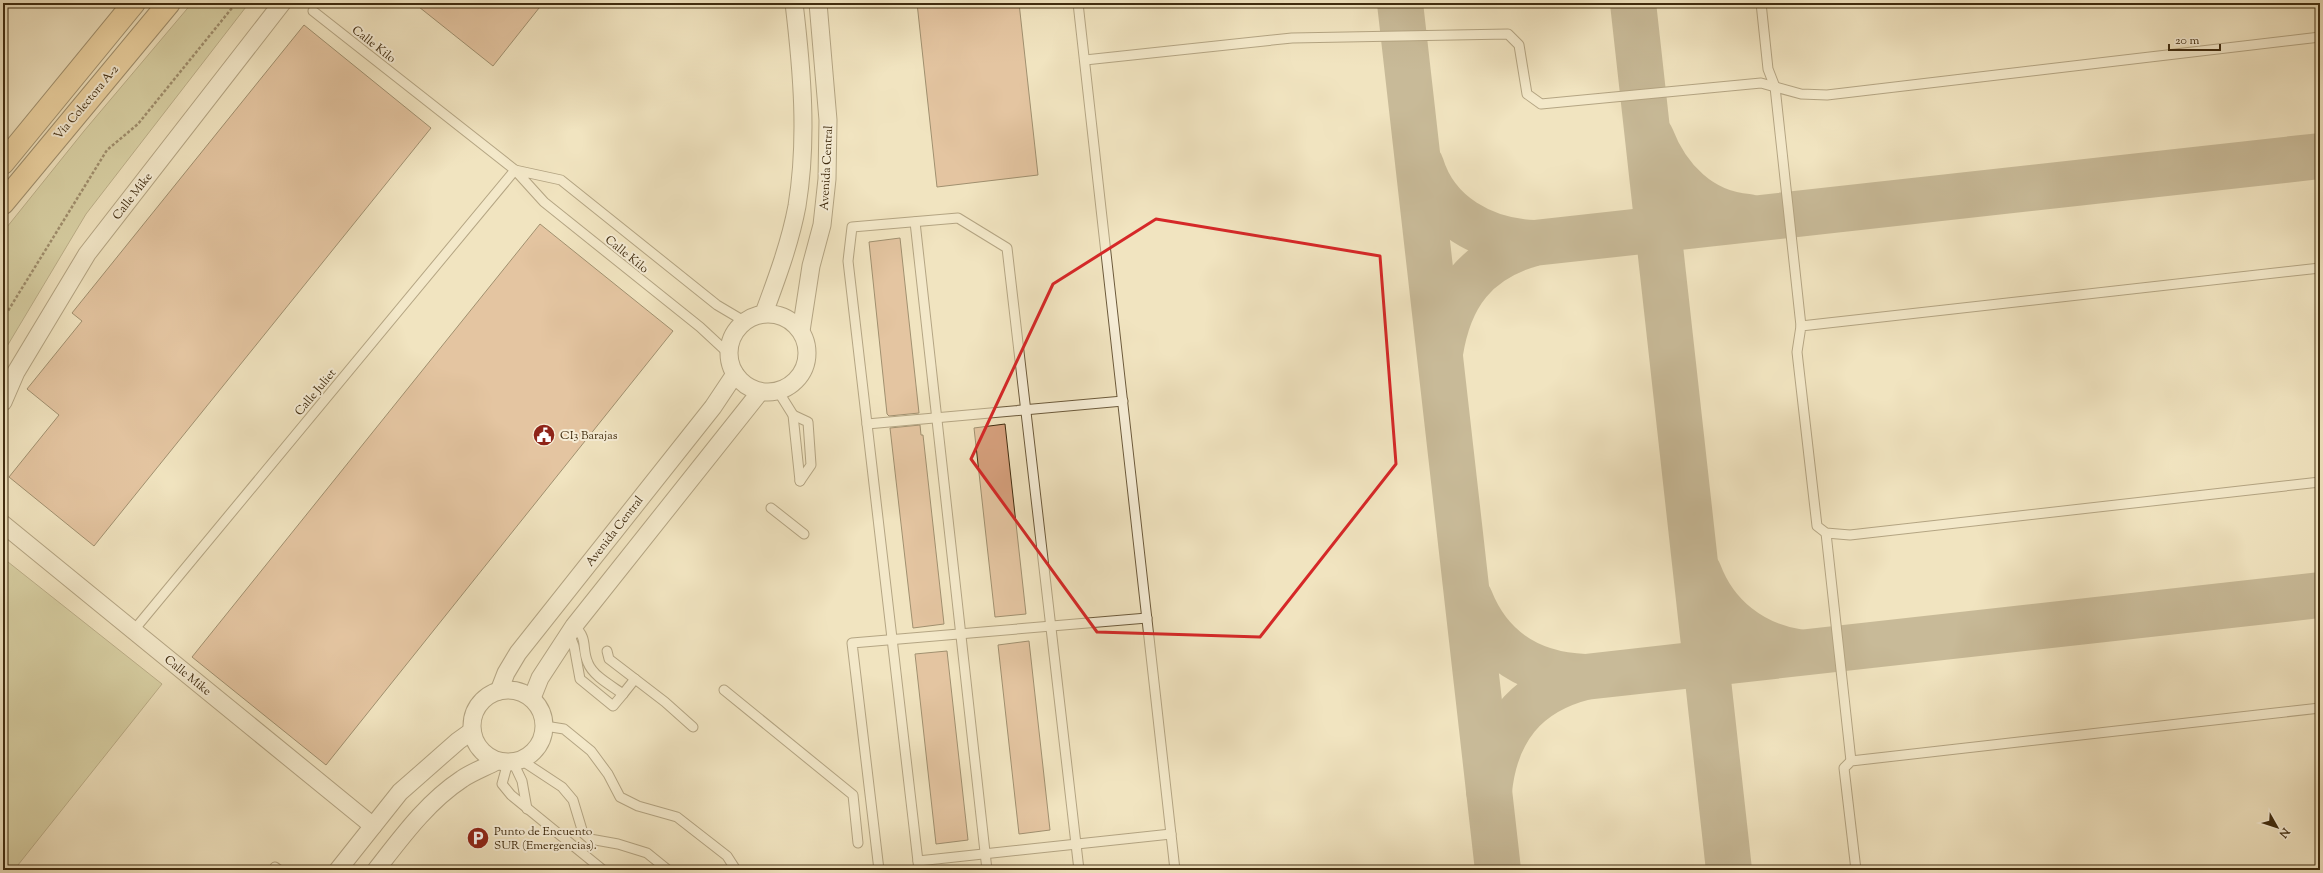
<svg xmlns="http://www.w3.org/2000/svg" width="2323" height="873" font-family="'Sorts Mill Goudy',serif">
  <rect width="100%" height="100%" fill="#f1e4c0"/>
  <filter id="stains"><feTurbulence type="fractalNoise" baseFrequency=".005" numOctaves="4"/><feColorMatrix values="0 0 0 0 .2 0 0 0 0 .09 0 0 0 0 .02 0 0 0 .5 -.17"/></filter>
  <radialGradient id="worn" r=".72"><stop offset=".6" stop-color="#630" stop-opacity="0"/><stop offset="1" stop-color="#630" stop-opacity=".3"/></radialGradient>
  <g fill="#c2c18d" stroke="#81764e">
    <polygon points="192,3 249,3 86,214 3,353 3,232 84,131"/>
    <polygon points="3,558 162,684 14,870 3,870"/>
  </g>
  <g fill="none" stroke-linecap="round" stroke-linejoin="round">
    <g stroke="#988868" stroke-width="46">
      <polyline points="1400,3 1498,870"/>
      <polyline points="1633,3 1729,870"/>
      <path d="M1651 137C1667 179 1701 214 1748 217"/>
      <path d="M1421 165C1436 215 1484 241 1534 243"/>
      <path d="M1440 353C1449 295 1476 259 1534 243L2320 156"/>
      <path d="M1699 573C1715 616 1752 645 1797 652"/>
      <path d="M1470 599C1490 650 1531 675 1585 677"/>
      <path d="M1489 791C1495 731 1525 692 1585 677L2320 595"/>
    </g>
  </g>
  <g fill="#d6a07d" stroke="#402c0f">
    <polygon points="414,3 543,3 493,66"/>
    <polygon points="917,3 1019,3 1038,175 937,187"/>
    <polygon points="304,25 431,128 94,546 9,477 59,415 27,389 82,321 72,313"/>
    <polygon points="540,224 673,331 326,765 192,657"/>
    <polygon points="900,238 919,413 889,416 887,414 869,242"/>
    <polygon points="1005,424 1026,614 995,617 974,428"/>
    <polygon points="920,425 921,435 923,435 944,624 913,628 890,428"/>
    <polygon points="1029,641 1050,830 1019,834 998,645"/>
    <polygon points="947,651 968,840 936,844 915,654"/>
  </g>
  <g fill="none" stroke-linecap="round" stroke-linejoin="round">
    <g stroke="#6c5a3b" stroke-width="11">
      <g id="lane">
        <polyline points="1078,3 1175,870"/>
        <polyline points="1761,3 1768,69 1775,87 1801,326"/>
        <polyline points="1085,60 1292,38 1508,34 1519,45 1527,94 1541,104 1761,83 1801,94 1827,95 2320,37"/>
        <polyline points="915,222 987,870"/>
        <polyline points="2320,268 1801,326 1797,352 1817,526 1826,533 1850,535 2320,482"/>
        <polyline points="728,353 700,327 544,202 515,170 561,180 717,305 744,321"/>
        <polyline points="778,391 793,415 800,481"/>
        <polyline points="793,415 808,422 811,465 800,481"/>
        <polyline points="867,424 1123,401"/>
        <polyline points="771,508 804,534"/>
        <polyline points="1826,533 1851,761"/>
        <path d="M574 626C589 639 581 648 588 663 593 676 612 686 623 694L635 679"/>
        <polyline points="134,630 515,170 313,11"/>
        <polyline points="569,633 574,646 580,679 613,706 623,694"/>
        <polyline points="607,651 609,659 665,702 693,727"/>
        <polyline points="724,690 853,795 858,843"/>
        <polyline points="545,726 564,729 591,751 608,774 620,797 638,806 677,817 727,856 736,870"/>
        <polyline points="521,760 562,787 573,800 583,833 590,839 618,844 647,853 668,870"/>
        <polyline points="508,762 502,784 511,795 603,870"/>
        <polyline points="513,762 522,781 527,809"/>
        <polyline points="918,861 1171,834"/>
        <polyline points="275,867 279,870"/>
        <polyline points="879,870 852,643 1147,618"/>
        <polyline points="919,870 848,261 852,227 958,218 1007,248 1079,870"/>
        <polyline points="1856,870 1844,768 1851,761 2320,708"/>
      </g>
    </g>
    <g stroke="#6c5a3b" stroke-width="19">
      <g id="street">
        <path d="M764 313C777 278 790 243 797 206 808 139 802 70 794 3"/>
        <circle cx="768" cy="353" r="39"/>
        <polyline points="801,331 811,266 822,225 827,179 828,120 818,3"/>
        <polyline points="3,402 16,372 87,254 282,3"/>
        <polyline points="3,524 373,826"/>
        <circle cx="508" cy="726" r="36"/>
        <polyline points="499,691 506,673 518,653 713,407 735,374"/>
        <polyline points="532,698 540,678 574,626 760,392"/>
        <polyline points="338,870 400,792 458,741 472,731"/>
        <path d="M376 870C401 838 427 802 462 779 472 772 486 767 497 761"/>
      </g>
    </g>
    <g stroke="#402c0f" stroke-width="24">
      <g id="primary">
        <polyline points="3,163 134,3"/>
        <polyline points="3,203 169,3"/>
      </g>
    </g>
    <polyline stroke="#402c0f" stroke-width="2.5" stroke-dasharray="3 2" stroke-linecap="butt" points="3,319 107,150 138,124 236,3"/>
    <use href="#lane" stroke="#f6edd6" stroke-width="9"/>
    <use href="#street" stroke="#f6edd6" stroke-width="17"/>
    <use href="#primary" stroke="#e8c280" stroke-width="22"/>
  </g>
  <path d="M0 0H2323V873H0ZM1156 219 1380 256 1396 464 1260 637 1097 632 971 459 1053 284Z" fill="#f1e4c0" fill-opacity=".55" fill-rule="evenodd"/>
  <path fill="none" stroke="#d62828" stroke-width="3" stroke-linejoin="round" d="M1156 219 1380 256 1396 464 1260 637 1097 632 971 459 1053 284Z"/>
  <defs>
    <g id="civic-disc" transform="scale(1.15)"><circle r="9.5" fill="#8f2418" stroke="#f6edd6"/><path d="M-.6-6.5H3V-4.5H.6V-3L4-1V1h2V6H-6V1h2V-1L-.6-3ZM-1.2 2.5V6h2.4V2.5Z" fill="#fff"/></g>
    <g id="parking-disc" transform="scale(1.15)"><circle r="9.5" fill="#8f2418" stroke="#f6edd6"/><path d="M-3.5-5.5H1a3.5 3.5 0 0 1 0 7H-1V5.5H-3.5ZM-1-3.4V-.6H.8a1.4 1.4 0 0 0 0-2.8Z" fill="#fff"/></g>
  </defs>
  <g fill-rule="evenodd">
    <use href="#civic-disc" x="544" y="435"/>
    <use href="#parking-disc" x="478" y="838"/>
  </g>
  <g text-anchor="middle" stroke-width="4" stroke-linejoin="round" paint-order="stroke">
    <g font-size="12" fill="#402c0f" stroke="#f6edd6">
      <text transform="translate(374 44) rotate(38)" y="4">Calle Kilo</text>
      <text transform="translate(86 102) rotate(-50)" y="4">Vía Colectora A-2</text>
      <text transform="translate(826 168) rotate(-87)" y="4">Avenida Central</text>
      <text transform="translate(132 196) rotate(-52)" y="4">Calle Mike</text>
      <text transform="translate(627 254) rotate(39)" y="4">Calle Kilo</text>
      <text transform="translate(315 392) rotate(-50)" y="4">Calle Juliet</text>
      <text transform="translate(614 531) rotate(-52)" y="4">Avenida Central</text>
      <text transform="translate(188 675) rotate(39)" y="4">Calle Mike</text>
    </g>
    <g font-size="12" fill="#402c0f" stroke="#f6edd6" text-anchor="start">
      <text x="560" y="439">CI3 Barajas</text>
      <text x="494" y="835">Punto de Encuento<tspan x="494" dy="14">SUR (Emergencias).</tspan></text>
    </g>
  </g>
  <rect width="2323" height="873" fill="none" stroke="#f1e4c0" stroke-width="16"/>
  <rect x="4" y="4" width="2315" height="865" fill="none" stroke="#402c0f" stroke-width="2"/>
  <rect x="8" y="8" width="2307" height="857" fill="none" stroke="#402c0f"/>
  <g transform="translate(2277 827) rotate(129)" stroke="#f6edd6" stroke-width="3" paint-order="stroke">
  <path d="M0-3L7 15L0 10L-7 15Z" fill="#402c0f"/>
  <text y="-6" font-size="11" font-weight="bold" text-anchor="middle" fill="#402c0f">N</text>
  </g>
  <path d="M2169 44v6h51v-6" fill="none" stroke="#402c0f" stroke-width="2"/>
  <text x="2175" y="44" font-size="12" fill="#402c0f" stroke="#f6edd6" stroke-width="3" paint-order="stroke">20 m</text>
  <rect width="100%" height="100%" filter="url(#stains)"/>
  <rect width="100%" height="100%" fill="url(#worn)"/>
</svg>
